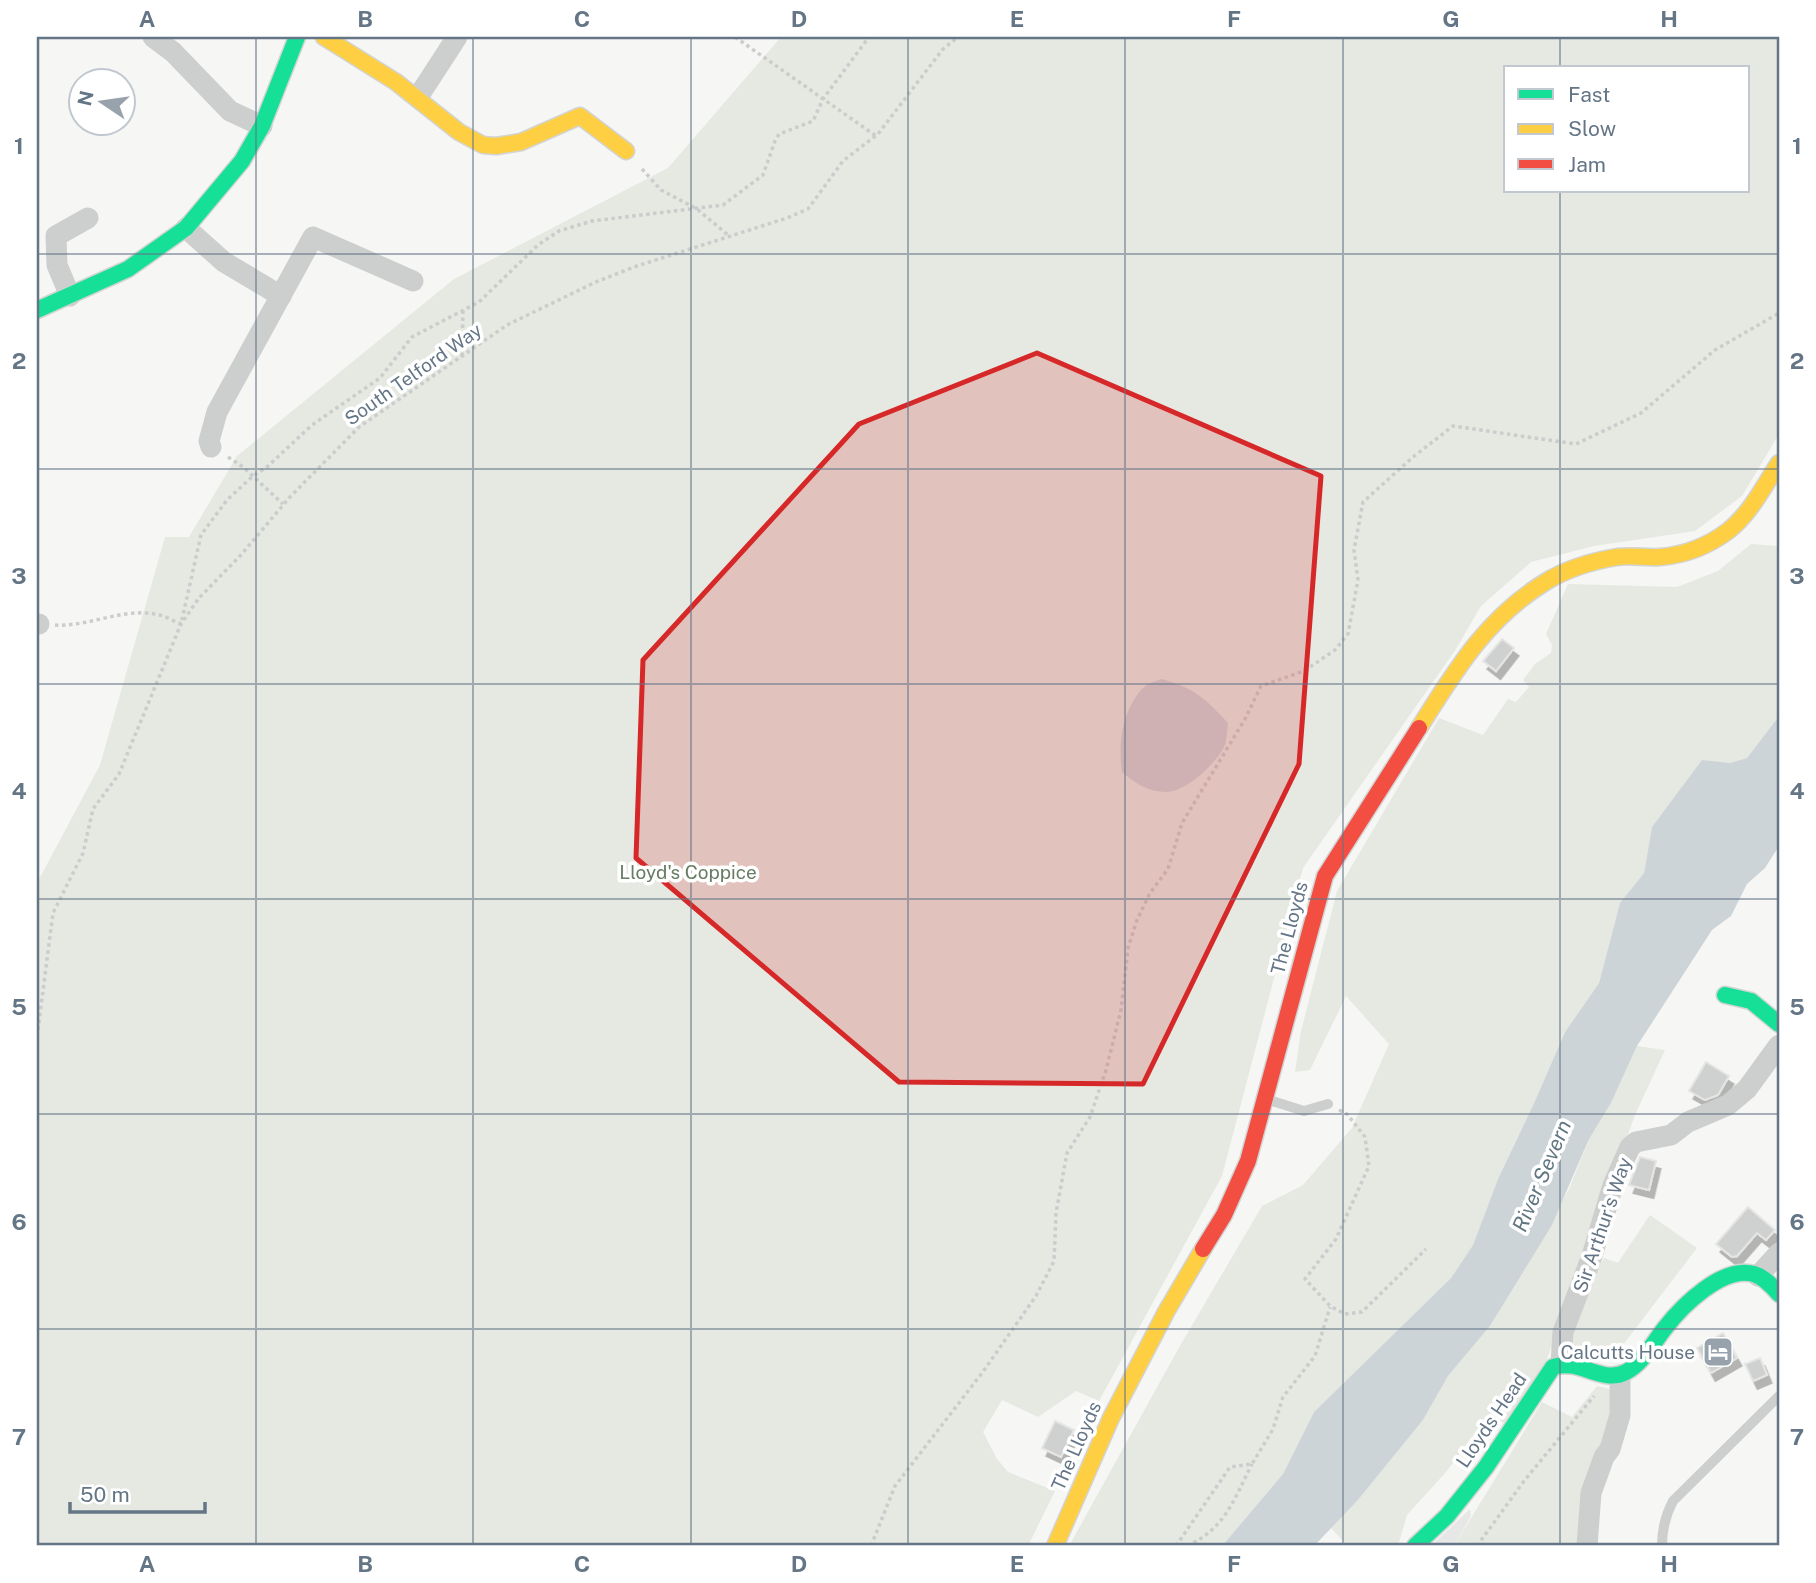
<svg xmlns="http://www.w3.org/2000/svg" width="1816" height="1583" font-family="'Public Sans',sans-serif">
  <defs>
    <filter id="shadow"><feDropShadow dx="4.5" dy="8" stdDeviation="0" flood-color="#0004"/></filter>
  </defs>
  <rect width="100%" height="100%" fill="#f6f6f4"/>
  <polygon fill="#e6e7e6" points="1470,1509 1471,1516 1454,1546 1431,1546"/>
  <g fill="#e5e9e2" fill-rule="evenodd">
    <path d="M781 37H1779V434L1742 496 1695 531 1594 546 1531 562 1481 606 1456 649 1303 868 1222 1176 1099 1401 1076 1391 1038 1417 1002 1400 983 1432 997 1459 1008 1472 1055 1491 1028 1546H37V883L100 765 165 537H189L237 456 454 279 668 168ZM1506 68H1748V191H1506Z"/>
    <polygon points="1751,544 1779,546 1779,716 1747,758 1731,763 1652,827 1644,873 1620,903 1599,983 1565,1032 1535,1101 1498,1179 1473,1245 1451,1278 1314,1412 1283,1474 1222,1546 1069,1546 1181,1344 1262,1206 1303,1185 1352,1128 1389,1044 1346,996 1310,1070 1295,1072 1301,1031 1337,891 1439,718 1483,735 1508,699 1516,702 1529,687 1523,680 1535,664 1551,653 1552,645 1546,634 1568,584 1677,587 1718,571"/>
    <polygon points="1637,1046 1665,1050 1635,1115 1547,1359 1504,1423 1489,1414 1446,1472 1407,1515 1399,1542 1394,1546 1348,1546 1331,1528 1358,1500 1423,1420 1448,1376 1490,1326 1509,1295 1569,1189 1588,1141 1611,1103"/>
    <polygon points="1650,1215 1697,1248 1609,1363 1578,1346 1568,1347 1582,1296 1604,1258 1618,1263"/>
    <polygon points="1597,1386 1609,1389 1614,1399 1580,1546 1454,1546 1542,1402 1572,1417"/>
  </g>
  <g fill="#cdd4d7">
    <path d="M1162 679C1194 688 1205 698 1228 723 1227 730 1227 739 1225 745 1217 763 1186 792 1166 792 1148 792 1135 783 1122 772 1118 744 1122 711 1142 689 1147 684 1155 681 1162 679Z"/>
    <polygon points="1779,716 1779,846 1765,868 1747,884 1731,916 1712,930 1637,1046 1611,1103 1588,1141 1552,1225 1490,1326 1448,1376 1423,1420 1358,1500 1314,1546 1222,1546 1283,1474 1314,1412 1451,1278 1473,1245 1498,1179 1535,1101 1565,1032 1599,983 1620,903 1644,873 1652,827 1702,760 1730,763 1747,758"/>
  </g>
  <g fill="#cfd0d0" stroke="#e5e5e4" stroke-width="2" filter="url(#shadow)">
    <polygon points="1502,639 1514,648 1496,671 1483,661"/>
    <polygon points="1706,1062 1729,1076 1718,1095 1705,1100 1689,1091"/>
    <polygon points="1640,1157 1656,1161 1649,1190 1629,1185"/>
    <polygon points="1748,1207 1775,1230 1766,1240 1757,1233 1737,1256 1732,1257 1716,1244"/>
    <polygon points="1723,1333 1737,1358 1711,1373 1697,1348"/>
    <polygon points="1760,1358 1767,1375 1753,1381 1745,1364"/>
    <polygon points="1055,1421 1074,1430 1061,1457 1042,1448"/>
  </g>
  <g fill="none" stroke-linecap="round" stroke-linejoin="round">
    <g stroke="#d2d4d4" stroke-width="19">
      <g id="fast">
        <polyline points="37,310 128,269 186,228 242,161 262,126 297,37"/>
        <polyline points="1725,995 1751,1001 1779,1024"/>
        <path d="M1415 1546 1447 1516 1486 1467 1553 1367C1580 1358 1602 1385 1626 1372 1643 1363 1653 1343 1665 1328 1682 1306 1723 1265 1754 1274 1764 1277 1772 1286 1779 1294"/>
      </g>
    </g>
    <g stroke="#d2d4d4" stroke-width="19">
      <g id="slow">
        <polyline points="324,37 396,82 459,132 483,145 496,146 521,142 580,116 626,151"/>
        <path d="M1419 728C1455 671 1487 617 1547 581 1567 569 1593 561 1617 557 1631 555 1646 558 1660 557 1685 555 1708 546 1728 531 1750 514 1764 486 1779 463"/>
        <polyline points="1055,1546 1111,1418 1166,1312 1203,1249"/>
      </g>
    </g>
    <g stroke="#d2d4d4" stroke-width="19">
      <polyline id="jam" points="1203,1249 1224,1215 1248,1161 1325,876 1419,728"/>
    </g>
    <g stroke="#cbcccc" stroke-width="3.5" stroke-dasharray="3.5 3.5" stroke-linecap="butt">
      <polyline points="735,37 876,136"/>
      <polyline points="642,169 661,190 697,209 729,236"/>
      <polyline points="462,356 463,309"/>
      <polyline points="228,457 243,467 283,504"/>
      <path d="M55 625C88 627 122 608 155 614 164 615 173 621 181 624L201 535 227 500 253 476 267 467 312 425 380 378 412 337 479 302 538 245 559 231 592 221 723 205 763 175 775 141 779 134 813 121 823 99 869 37"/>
      <polyline points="37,1037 53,913 83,853 93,809 119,774 181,624 199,598 241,555 289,498 359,427 507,325 598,281 637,266 787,218 808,209 843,161 878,134 943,49 958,37"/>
      <polyline points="1339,1110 1347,1114 1365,1137 1369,1166 1336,1239 1305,1279 1330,1306 1345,1314 1362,1312 1426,1249"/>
      <polyline points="871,1546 895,1486 982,1373 1036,1296 1054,1261 1056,1213 1067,1153 1090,1117 1106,1070 1121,1010 1128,948 1137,920 1150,893 1168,869 1182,823 1245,719 1261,686 1304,671 1335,650 1348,634 1358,580 1354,550 1363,502 1413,457 1453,426 1576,444 1641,413 1715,350 1779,313"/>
      <polyline points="1176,1546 1230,1467 1252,1464 1273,1429 1283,1397 1315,1356 1330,1307"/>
      <path d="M1187 1546C1226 1528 1234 1499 1252 1464"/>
      <polyline points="1477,1546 1524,1481 1594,1396"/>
    </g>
    <g stroke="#cdcfcf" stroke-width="10">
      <polyline points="1269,1100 1304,1111 1328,1104"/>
      <path d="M1662 1546C1662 1529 1665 1516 1673 1501L1779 1396"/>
    </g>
    <g stroke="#cdcfcf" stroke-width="21">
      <polyline points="153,37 173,52 230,111 262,126"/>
      <polyline points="418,97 457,37"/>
      <polyline points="186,228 224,262 281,296"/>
      <polyline points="70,296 57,265 56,236 88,218"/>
      <polyline points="211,447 209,441 217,412 313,237 413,281"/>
      <polyline points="37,624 39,624"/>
      <polyline points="1758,1276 1779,1253"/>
      <polyline points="1561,1363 1563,1332 1592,1256 1613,1185 1630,1147 1636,1142 1671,1135 1688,1122 1728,1105 1747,1089 1779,1045"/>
      <polyline points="1587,1546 1591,1493 1604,1457 1610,1449 1620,1415 1620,1375"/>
    </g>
    <use href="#fast" stroke="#16e098" stroke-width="16"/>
    <use href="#slow" stroke="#ffcf43" stroke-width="16"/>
    <use href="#jam" stroke="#f24e42" stroke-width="16"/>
  </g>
  <path fill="#d62828" fill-opacity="0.2" stroke="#d62828" stroke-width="5" stroke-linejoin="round" d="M1037 353 1321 476 1299 764 1143 1084 899 1082 636 858 643 660 859 424Z"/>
  <path fill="none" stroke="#647586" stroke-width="2" stroke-opacity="0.55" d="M256 37V1546M473 37V1546M691 37V1546M908 37V1546M1125 37V1546M1343 37V1546M1560 37V68M1560 191V1546M37 254H1779M37 469H1779M37 684H1779M37 899H1779M37 1114H1779M37 1329H1779"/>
  <defs>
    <g id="hotel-square" transform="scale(1.575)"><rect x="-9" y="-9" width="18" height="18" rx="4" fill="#97a2ac" stroke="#fff"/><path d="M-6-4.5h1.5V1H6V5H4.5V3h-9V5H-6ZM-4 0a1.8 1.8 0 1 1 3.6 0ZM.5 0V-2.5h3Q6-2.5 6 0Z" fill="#fff"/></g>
  </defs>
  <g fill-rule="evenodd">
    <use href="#hotel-square" x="1718" y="1352"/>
  </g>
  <g text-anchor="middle" stroke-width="7" stroke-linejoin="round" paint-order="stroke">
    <g font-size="19" fill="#647586" stroke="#fff">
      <text transform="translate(413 374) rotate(-35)" y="7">South Telford Way</text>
      <text transform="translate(1289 928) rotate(-75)" y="7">The Lloyds</text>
      <text transform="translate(1602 1225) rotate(-71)" y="7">Sir Arthur's Way</text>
      <text transform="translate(1491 1420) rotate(-56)" y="7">Lloyds Head</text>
      <text transform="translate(1076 1446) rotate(-66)" y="7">The Lloyds</text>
    </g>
    <g font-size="19" fill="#677c63" stroke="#fff">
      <text x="688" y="879">Lloyd's Coppice</text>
    </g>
    <g font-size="19" fill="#647586" stroke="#fff" text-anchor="end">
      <text x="1695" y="1359">Calcutts House</text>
    </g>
    <g font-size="21" font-style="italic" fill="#607782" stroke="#fff">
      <text transform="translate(1542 1176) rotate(-67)" y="7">River Severn</text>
    </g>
  </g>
  <rect width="1816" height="1583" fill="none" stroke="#ffffff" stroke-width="77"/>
  <rect x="1504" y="66" width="245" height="126" fill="#ffffff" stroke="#c1c8cf" stroke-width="2"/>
  <rect x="1518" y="89" width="35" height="10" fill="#16e098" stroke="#c1c8cf" stroke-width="2"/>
  <text x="1568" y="102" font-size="21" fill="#647586">Fast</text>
  <rect x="1518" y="124" width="35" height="10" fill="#ffcf43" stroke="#c1c8cf" stroke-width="2"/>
  <text x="1568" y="136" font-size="21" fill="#647586">Slow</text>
  <rect x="1518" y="159" width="35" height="10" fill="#f24e42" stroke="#c1c8cf" stroke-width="2"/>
  <text x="1568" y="172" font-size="21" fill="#647586">Jam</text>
  <g transform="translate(102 102) rotate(283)"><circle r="33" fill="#ffffff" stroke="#c1c8cf" stroke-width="2"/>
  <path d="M0-5L12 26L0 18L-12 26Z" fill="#97a2ac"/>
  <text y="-10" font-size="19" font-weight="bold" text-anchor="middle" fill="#647586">N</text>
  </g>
  <path d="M70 1502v10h135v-10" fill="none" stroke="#647586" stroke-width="3.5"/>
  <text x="80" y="1502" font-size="21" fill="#647586" stroke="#ffffff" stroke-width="5" paint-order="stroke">50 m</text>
  <rect x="38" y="38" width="1740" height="1506" fill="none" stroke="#647586" stroke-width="2.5"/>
  <g font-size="23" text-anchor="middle" font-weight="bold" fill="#647586">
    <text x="147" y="27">A</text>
    <text x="365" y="27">B</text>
    <text x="582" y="27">C</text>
    <text x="799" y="27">D</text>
    <text x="1017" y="27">E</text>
    <text x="1234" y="27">F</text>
    <text x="1451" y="27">G</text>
    <text x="1669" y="27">H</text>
    <text x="19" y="154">1</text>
    <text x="1797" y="154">1</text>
    <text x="19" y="369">2</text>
    <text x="1797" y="369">2</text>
    <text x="19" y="584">3</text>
    <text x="1797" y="584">3</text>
    <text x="19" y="799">4</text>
    <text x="1797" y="799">4</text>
    <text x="19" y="1015">5</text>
    <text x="1797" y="1015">5</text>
    <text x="19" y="1230">6</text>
    <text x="1797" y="1230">6</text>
    <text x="19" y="1445">7</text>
    <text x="1797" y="1445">7</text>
    <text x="147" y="1572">A</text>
    <text x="365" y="1572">B</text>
    <text x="582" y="1572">C</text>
    <text x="799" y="1572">D</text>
    <text x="1017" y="1572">E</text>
    <text x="1234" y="1572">F</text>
    <text x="1451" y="1572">G</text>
    <text x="1669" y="1572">H</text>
  </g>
</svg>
